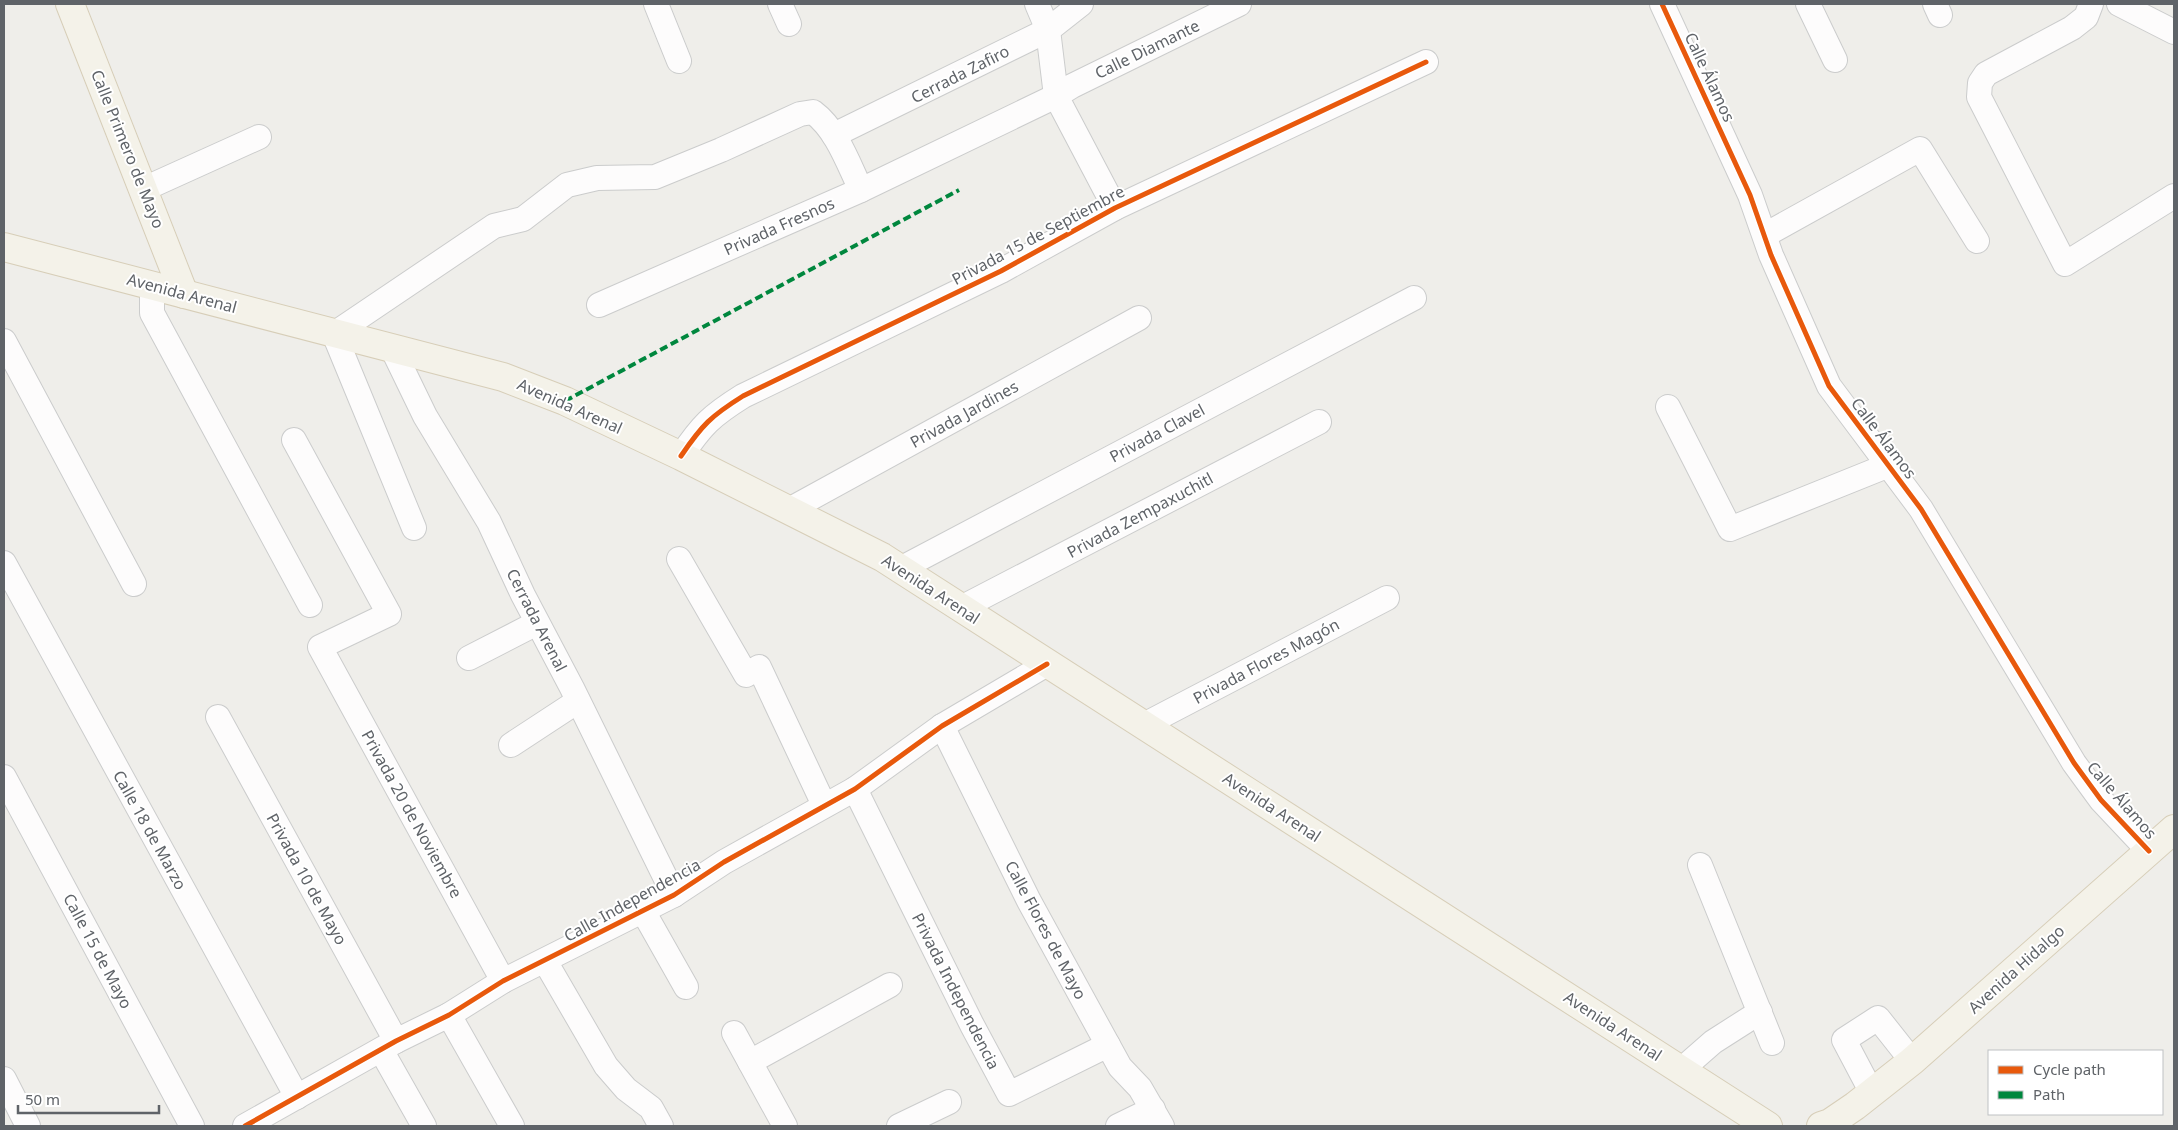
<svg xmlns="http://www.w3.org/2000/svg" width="2178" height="1130" font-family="'Noto Sans',sans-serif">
  <rect width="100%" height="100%" fill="#efeeea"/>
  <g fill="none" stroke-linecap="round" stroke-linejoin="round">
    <g stroke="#cbcccc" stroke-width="26">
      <g id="minor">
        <polyline points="656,4 679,61"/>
        <polyline points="780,4 789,24"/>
        <polyline points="1037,4 1048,30 1056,96 1115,208"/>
        <polyline points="1662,4 1750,195 1771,255 1829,386 1921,509 2074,763 2101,800 2149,851"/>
        <polyline points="1808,4 1835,60"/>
        <polyline points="1935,4 1940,15"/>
        <polyline points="2091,4 2086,17 2072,28 1986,74 1980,83 1979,97 2065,264 2174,196"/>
        <polyline points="2119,4 2174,32"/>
        <polyline points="834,135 1048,30 1081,4"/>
        <polyline points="144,189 259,137"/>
        <polyline points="1765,235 1920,149 1977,241"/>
        <polyline points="152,285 152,313 310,605"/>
        <polyline points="599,305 861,190 1056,96 1072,86 1239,4"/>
        <polyline points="4,341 134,584"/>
        <polyline points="393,350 425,416 489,522 523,595 572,688 674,895"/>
        <polyline points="1668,407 1730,529 1889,465"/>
        <polyline points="294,440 389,614 320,647 503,981"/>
        <path d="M681 456C702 425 711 416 743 396L1001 271 1115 208 1426 62"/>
        <polyline points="789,510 1139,318"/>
        <path d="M414 528 334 334 494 226 523 219 567 185 597 178 655 177 721 150 800 114 813 112C837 130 848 163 861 190"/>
        <polyline points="679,559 746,675 759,667 824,805"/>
        <polyline points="4,563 297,1097"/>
        <polyline points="900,569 1414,298"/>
        <polyline points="961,608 1319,422"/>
        <polyline points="469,658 537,623"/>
        <polyline points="218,717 396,1041"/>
        <polyline points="1144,725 1387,598"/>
        <polyline points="942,726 1029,901 1120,1067 1140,1088 1162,1126"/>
        <polyline points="511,745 578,701"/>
        <polyline points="4,777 192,1126"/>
        <polyline points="855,789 972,1025 1009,1094 1108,1045"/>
        <polyline points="1700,865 1772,1043"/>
        <polyline points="643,911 686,987"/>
        <polyline points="545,961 606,1066 626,1089 651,1108 661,1126"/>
        <polyline points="449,1015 512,1126"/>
        <polyline points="734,1033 785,1126"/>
        <polyline points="381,1050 424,1126"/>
        <polyline points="750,1062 890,985"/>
        <polyline points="1681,1070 1713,1042 1760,1012"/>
        <polyline points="4,1079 28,1126"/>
        <polyline points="1872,1093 1844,1040 1878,1018 1912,1061"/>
        <polyline points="245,1126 396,1041 449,1015 503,981 674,895 724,862 855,789 942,726 1047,664"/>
        <polyline points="899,1126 949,1102"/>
        <polyline points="1118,1126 1153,1109"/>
      </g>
    </g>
    <g stroke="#d7ceb8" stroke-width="30">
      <g id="major">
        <polyline points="70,4 184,294"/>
        <polyline points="4,247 503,377 565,401 681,456 882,557 1768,1126"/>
        <polyline points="1821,1126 1830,1123 1855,1106 1912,1061 2174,829"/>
      </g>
    </g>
    <use href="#minor" stroke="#fdfcfc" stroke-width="24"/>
    <use href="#major" stroke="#f4f2e9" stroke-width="28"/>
    <polyline stroke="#00873e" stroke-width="4" stroke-dasharray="8 4" stroke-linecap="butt" points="565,401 959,190"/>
    <g stroke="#fff" stroke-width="8">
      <g id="cycleway">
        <polyline points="1662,4 1750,195 1771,255 1829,386 1921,509 2074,763 2101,800 2149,851"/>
        <path d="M681 456C702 425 711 416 743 396L1001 271 1115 208 1426 62"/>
        <polyline points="245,1126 396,1041 449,1015 503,981 674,895 724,862 855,789 942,726 1047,664"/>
      </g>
    </g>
    <use href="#cycleway" stroke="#e8590c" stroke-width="5"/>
  </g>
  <g text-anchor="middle" stroke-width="4" stroke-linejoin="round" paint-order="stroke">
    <g font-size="16" fill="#5f6368" stroke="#fff">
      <text transform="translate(1147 49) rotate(-26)" y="6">Calle Diamante</text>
      <text transform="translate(960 74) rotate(-27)" y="6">Cerrada Zafiro</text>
      <text transform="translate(1710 77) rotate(65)" y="6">Calle Álamos</text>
      <text transform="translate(128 149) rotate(68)" y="6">Calle Primero de Mayo</text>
      <text transform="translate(779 226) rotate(-24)" y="6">Privada Fresnos</text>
      <text transform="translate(1038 235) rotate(-28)" y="6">Privada 15 de Septiembre</text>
      <text transform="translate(182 293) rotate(15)" y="6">Avenida Arenal</text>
      <text transform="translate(570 406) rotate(24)" y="6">Avenida Arenal</text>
      <text transform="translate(964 414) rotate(-29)" y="6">Privada Jardines</text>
      <text transform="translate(1157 433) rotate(-28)" y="6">Privada Clavel</text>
      <text transform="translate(1884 438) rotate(53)" y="6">Calle Álamos</text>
      <text transform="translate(1140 515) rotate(-28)" y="6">Privada Zempaxuchitl</text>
      <text transform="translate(931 589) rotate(33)" y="6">Avenida Arenal</text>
      <text transform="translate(537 620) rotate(63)" y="6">Cerrada Arenal</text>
      <text transform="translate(1266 661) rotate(-28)" y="6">Privada Flores Magón</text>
      <text transform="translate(2122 800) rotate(49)" y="6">Calle Álamos</text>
      <text transform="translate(1272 807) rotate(33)" y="6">Avenida Arenal</text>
      <text transform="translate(412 814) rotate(61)" y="6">Privada 20 de Noviembre</text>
      <text transform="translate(150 830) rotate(61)" y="6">Calle 18 de Marzo</text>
      <text transform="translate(307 879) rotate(61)" y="6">Privada 10 de Mayo</text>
      <text transform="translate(632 900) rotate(-29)" y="6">Calle Independencia</text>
      <text transform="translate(1046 930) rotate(62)" y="6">Calle Flores de Mayo</text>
      <text transform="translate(98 951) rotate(62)" y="6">Calle 15 de Mayo</text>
      <text transform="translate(2016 969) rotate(-42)" y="6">Avenida Hidalgo</text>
      <text transform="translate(956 991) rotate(63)" y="6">Privada Independencia</text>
      <text transform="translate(1613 1026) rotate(33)" y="6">Avenida Arenal</text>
    </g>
  </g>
  <rect width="2178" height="1130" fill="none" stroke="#5f6368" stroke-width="10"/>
  <rect x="1988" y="1050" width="175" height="65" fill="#ffffff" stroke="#bfc1c3"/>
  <rect x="1998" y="1066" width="25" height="8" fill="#e8590c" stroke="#bfc1c3"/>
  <text x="2033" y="1075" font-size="15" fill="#5f6368">Cycle path</text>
  <rect x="1998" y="1091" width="25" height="8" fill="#00873e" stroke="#bfc1c3"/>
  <text x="2033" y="1100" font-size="15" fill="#5f6368">Path</text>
  <path d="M18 1105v8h141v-8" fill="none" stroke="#5f6368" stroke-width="2.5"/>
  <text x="25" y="1105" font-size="15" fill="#5f6368" stroke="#ffffff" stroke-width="4" paint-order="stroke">50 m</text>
</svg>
